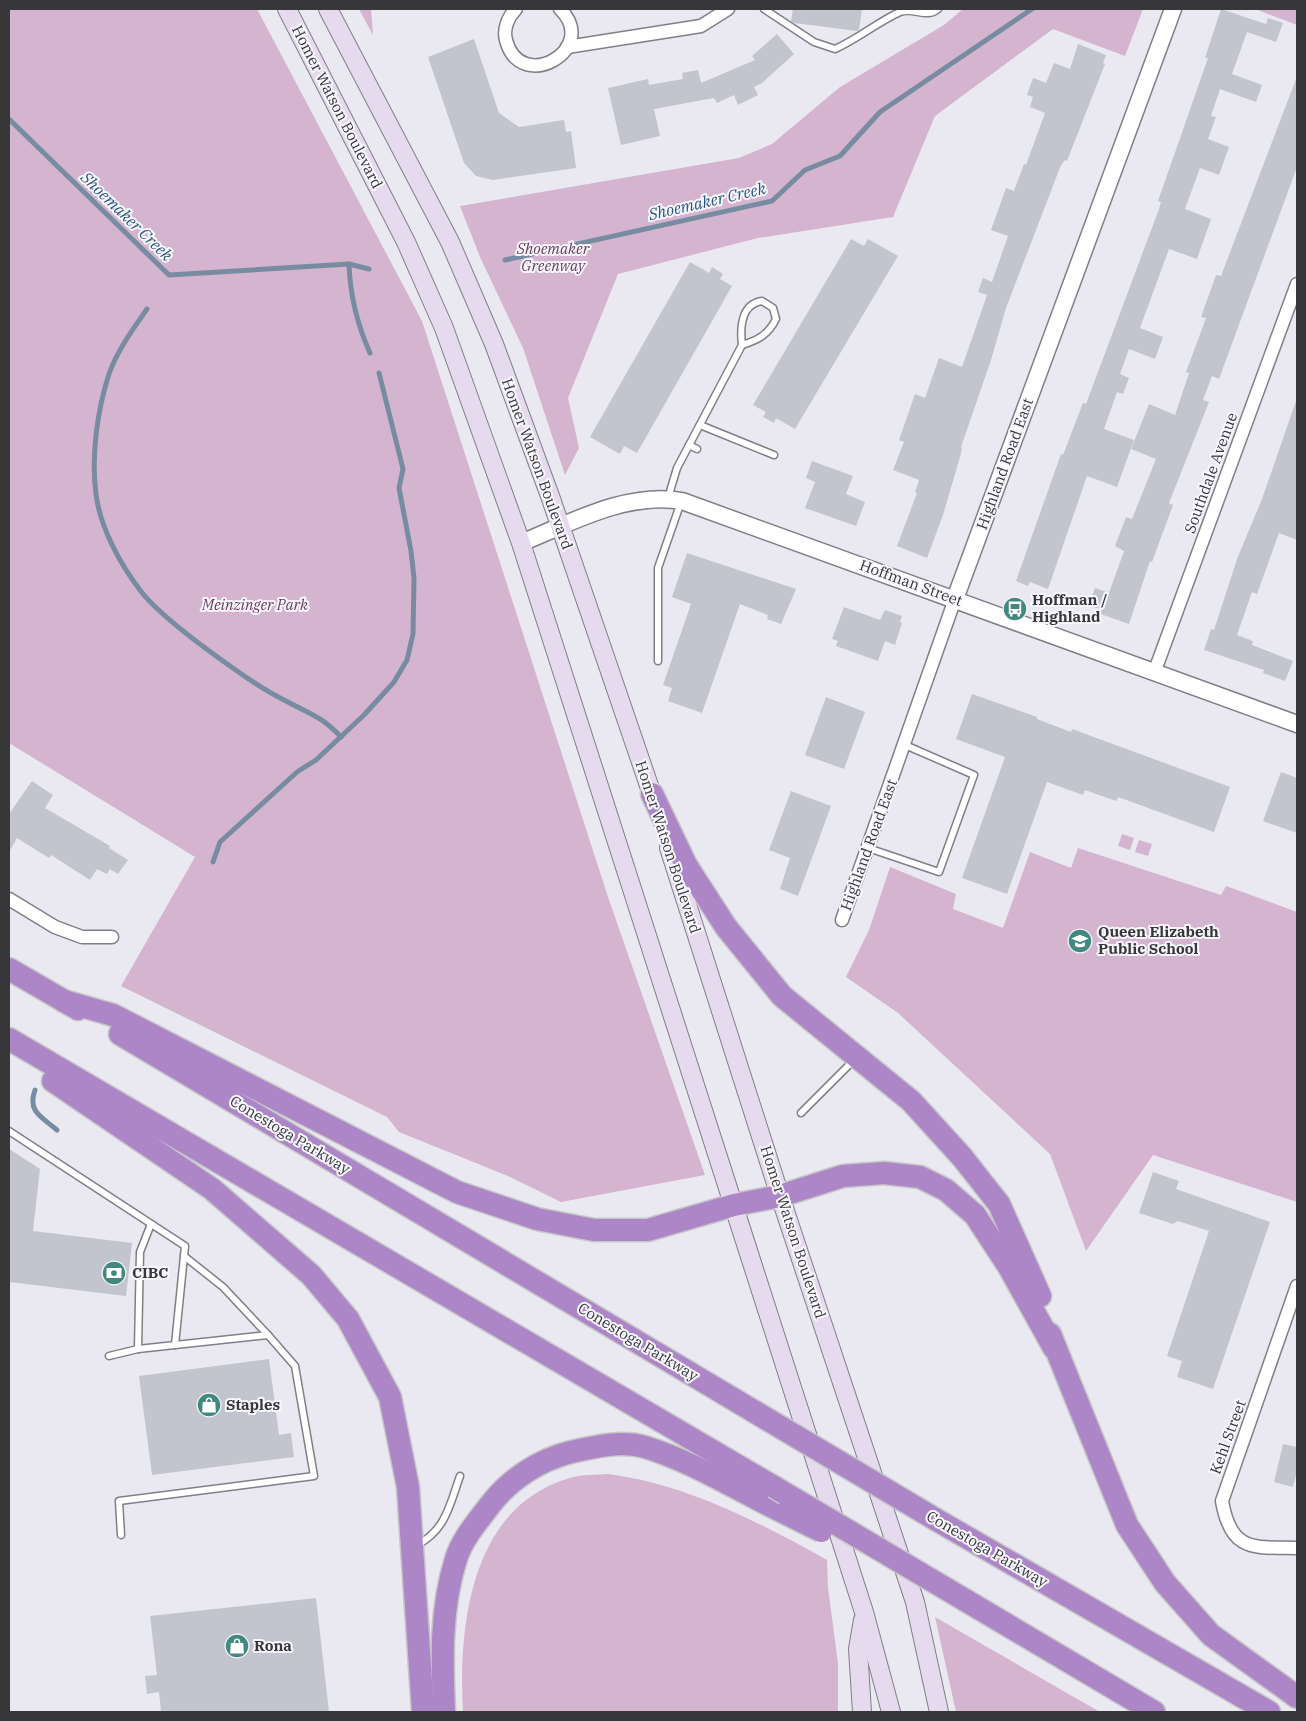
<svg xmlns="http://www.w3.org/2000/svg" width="1306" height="1721" font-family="'IBM Plex Serif',serif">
  <rect width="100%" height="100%" fill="#eae9f2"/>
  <g fill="#d5b4cf">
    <polygon points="9,9 257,9 422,321 608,897 705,1175 561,1202 508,1176 399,1132 387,1117 121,986 195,857 9,743"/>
    <polygon points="359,9 371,9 373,35"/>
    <polygon points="963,9 1143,9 1125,56 1053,29 935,116 893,217 758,238 618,274 568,398 579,448 565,475 523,348 480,257 460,206 739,158 772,144 840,87 944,25"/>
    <polygon points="1255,9 1297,9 1297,25"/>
    <polygon points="1122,834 1134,838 1130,850 1118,846"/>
    <polygon points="1139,840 1152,844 1148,856 1135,852"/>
    <polygon points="1078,848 1221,895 1226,886 1297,912 1297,1202 1153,1155 1086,1251 1050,1154 898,1013 846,977 869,930 890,867 956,894 953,909 1003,928 1030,852 1071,868"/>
    <path d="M608 1474C686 1484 759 1522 827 1560L828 1587 838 1664V1712H463C458 1625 471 1506 570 1478 582 1474 596 1475 608 1474Z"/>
    <polygon points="935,1617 1100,1712 956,1712"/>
  </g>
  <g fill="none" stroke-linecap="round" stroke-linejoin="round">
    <g stroke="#788ca1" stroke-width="5">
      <polyline points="9,119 169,275 349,264 369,269"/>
      <polyline points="505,260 772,201 805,170 840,156 880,112 1032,9"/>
      <path d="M349 264C350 295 357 324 370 353"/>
      <path d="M147 309C133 329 117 351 109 374 97 411 91 457 96 494 100 527 120 564 140 590 157 613 206 649 230 666 248 679 267 692 288 702 312 715 321 716 341 737"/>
      <polyline points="213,862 220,842 297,772 316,760 364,715 394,682 407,660 413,634 414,578 411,551 399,488 403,469 379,373"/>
      <path d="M35 1090C27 1112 42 1117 57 1130"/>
    </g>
  </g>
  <g fill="#c2c5ce">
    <polygon points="793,9 862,9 859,30 857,31 794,23 791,21"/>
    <polygon points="1221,9 1266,24 1268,18 1283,23 1276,42 1247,32 1232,74 1262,85 1256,102 1220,89 1211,116 1216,117 1208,139 1229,147 1219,175 1200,168 1185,209 1211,219 1197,259 1169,249 1140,328 1163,337 1155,359 1129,349 1120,374 1129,378 1123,394 1117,392 1104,429 1134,440 1117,487 1087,476 1048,589 1030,582 1028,586 1016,581 1061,454 1063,455 1083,403 1086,404 1159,209 1161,202 1158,201 1208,58 1205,58"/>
    <polygon points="777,34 794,54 762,83 754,87 758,95 738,105 734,95 717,103 714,98 654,109 660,136 621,145 608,88 648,79 649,85 683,79 682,73 698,70 701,83 755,60 752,56"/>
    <polygon points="474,39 499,113 519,127 564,120 566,132 571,131 576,168 493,180 476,176 464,163 428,57"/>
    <polygon points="1078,44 1106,55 1103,63 1105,64 1067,161 1065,160 1061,165 1006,308 991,360 961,447 962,448 960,457 943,515 927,558 897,546 917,493 915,492 919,480 893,470 904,442 899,440 915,394 925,398 939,358 962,367 987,295 978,292 983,278 992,282 1008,236 991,230 1006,188 1014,191 1024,164 1026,165 1045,113 1030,107 1033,97 1027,95 1033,78 1046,83 1054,63 1070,69"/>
    <polygon points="1296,79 1297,167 1219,379 1212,376 1203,400 1209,402 1169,503 1173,505 1152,562 1150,561 1129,624 1098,613 1099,609 1088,605 1095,588 1109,593 1124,551 1115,546 1126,517 1132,519 1156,459 1131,449 1149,404 1175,415 1189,373 1186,372 1206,318 1201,317 1216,275 1221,276"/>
    <polygon points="851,239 864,246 868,239 898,256 795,429 776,418 774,423 763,417 766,412 753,405"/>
    <polygon points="690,262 709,273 712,267 723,274 720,279 732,286 637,453 624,446 620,454 590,437"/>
    <polygon points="1296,401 1297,540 1279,533 1257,594 1252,592 1237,635 1253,641 1252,645 1293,661 1285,681 1263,673 1264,670 1204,650 1211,629 1214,630 1237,559 1262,499"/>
    <polygon points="812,461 853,476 846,494 865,502 856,526 805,508 815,482 806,478"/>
    <polygon points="687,553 796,589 781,624 767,619 768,615 740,604 702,713 668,701 672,688 663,685 691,604 672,597"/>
    <polygon points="844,607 880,620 885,610 902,616 900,622 902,623 895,645 885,641 878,661 836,646 838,641 832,639"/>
    <polygon points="972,694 1037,717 1037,719 1071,732 1072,729 1230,787 1214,832 1118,797 1116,801 1085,790 1083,795 1047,782 1007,894 962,878 1005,757 956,739"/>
    <polygon points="826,697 865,712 844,769 805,755"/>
    <polygon points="1281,772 1297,778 1297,833 1263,821"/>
    <polygon points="32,781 53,795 45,808 110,846 109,848 128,860 118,874 110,869 107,874 97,869 90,880 51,855 49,858 17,838 9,852 9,814"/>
    <polygon points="791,791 831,806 798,896 780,889 790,858 769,850"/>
    <polygon points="9,1149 40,1169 33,1231 132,1243 126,1296 9,1282"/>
    <polygon points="1153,1172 1179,1181 1176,1189 1270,1222 1213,1389 1177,1377 1182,1361 1167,1356 1209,1231 1178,1221 1173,1224 1139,1213"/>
    <polygon points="269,1359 279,1435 291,1433 294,1457 152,1475 139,1376"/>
    <polygon points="1283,1444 1297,1447 1297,1471 1293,1487 1274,1482"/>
    <polygon points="316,1598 329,1712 161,1712 159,1692 147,1694 145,1676 157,1675 150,1616"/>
  </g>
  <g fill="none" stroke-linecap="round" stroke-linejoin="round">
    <g stroke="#807f87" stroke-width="9">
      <g id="service">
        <path d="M764 9 814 42 835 49C858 39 879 21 900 12 913 7 927 19 938 9"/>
        <polyline points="700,425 774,455"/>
        <polyline points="689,445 697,449"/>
        <path d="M668 498 677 468 742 345C740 328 741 304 762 301L773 308 776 319C768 335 758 340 742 345"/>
        <polyline points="658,661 658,568 681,502"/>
        <polyline points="868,848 939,872 974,775 905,745"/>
        <polyline points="801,1113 854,1060"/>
        <polyline points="9,1131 185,1246 175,1345"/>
        <polyline points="184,1256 223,1287 268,1335"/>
        <polyline points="138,1349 140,1252 151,1224"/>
        <polyline points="109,1356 138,1349 268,1335 295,1366 314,1476 119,1501 121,1535"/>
        <path d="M417 1545C446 1530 450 1504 460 1476"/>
      </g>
    </g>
    <g stroke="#807f87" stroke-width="15">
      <g id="minor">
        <path d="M516 9C508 17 503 29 506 40 520 95 601 49 560 9"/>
        <polyline points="567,47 701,26 728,9"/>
        <polyline points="1154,673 1297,284"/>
        <polyline points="9,899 55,927 82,937 112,937"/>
        <polyline points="842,920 955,599"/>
        <path d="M1297 1286 1222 1501C1231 1553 1254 1547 1297 1548"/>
      </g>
    </g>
    <g stroke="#807f87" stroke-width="19">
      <g id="tertiary">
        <path d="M521 543C570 523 628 491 682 501L1297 724"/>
        <polyline points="955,599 1173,9"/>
      </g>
    </g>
    <g stroke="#807f87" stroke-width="20">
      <g id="secondary">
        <polyline points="287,9 406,242 444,328 521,543 864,1612 891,1712"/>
        <polyline points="328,9 450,242 494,344 550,496 656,806"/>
        <polyline points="669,848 780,1196 915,1602 939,1712"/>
        <polyline points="862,1712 858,1649 863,1620"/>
      </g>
    </g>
    <g stroke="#c7c7c8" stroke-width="25">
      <g id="motorway">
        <polyline points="652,794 686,865 726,927 782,996 911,1101 962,1157 999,1204 1040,1296"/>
        <polyline points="9,969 78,1009"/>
        <polyline points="64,1001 113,1015 457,1192 537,1219 594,1230 648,1230 734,1205 780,1196 843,1176 884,1173 920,1177 946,1190 975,1215 1009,1267 1054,1348"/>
        <polyline points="120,1034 755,1412"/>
        <polyline points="9,1039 774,1487"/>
        <polyline points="53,1081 212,1189 311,1275 348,1319 390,1397 408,1487 423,1712"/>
        <polyline points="1050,1334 1127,1525 1165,1583 1211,1635 1297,1697"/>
        <polyline points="935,1519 1269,1712"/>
        <polyline points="965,1600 1154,1712"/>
        <path d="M444 1712C442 1661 440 1609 456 1559 462 1539 478 1521 490 1505 510 1479 539 1460 571 1452 594 1447 621 1440 645 1447 694 1462 739 1491 785 1513"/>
      </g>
    </g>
    <use href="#service" stroke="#fff" stroke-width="6"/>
    <use href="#minor" stroke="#fff" stroke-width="12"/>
    <use href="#tertiary" stroke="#fff" stroke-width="16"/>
    <use href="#secondary" stroke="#e6dbee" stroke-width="18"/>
    <use href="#motorway" stroke="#ad86c7" stroke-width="22"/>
    <g stroke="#c7c7c8" stroke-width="25" stroke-linecap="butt">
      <g id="motorway-bridge">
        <polyline points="755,1412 935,1519"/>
        <polyline points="774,1487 965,1600"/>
        <polyline points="785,1513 821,1531"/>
      </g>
    </g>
    <use href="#motorway-bridge" stroke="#ad86c7" stroke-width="22"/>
  </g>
  <defs>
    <g id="bus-disc" transform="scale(1.25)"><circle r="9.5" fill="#42887e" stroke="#f8f7fe"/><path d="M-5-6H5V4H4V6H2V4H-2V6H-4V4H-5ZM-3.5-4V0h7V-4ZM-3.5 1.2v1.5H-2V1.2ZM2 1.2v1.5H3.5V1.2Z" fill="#fff"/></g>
    <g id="school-disc" transform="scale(1.25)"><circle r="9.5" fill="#42887e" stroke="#f8f7fe"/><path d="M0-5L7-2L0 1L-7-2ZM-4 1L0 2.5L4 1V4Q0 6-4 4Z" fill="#fff"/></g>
    <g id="bank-disc" transform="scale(1.25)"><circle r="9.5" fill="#42887e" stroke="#f8f7fe"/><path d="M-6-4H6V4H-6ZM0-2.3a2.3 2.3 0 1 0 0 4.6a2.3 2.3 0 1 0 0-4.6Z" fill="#fff"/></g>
    <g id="shop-disc" transform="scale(1.25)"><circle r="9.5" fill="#42887e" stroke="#f8f7fe"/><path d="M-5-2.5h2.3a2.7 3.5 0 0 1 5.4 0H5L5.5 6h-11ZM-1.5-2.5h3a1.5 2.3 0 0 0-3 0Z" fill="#fff"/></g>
  </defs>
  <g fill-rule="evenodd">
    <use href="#bus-disc" x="1015" y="609"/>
    <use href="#school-disc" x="1080" y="941"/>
    <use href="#bank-disc" x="114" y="1273"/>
    <use href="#shop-disc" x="209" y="1405"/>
    <use href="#shop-disc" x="237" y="1646"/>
  </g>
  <g text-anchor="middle" stroke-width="4" stroke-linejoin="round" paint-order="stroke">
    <g font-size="15" fill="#37373a" stroke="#f8f7fe">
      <text transform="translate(337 107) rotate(63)" y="5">Homer Watson Boulevard</text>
      <text transform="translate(537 464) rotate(70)" y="5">Homer Watson Boulevard</text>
      <text transform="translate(1005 464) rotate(-70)" y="5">Highland Road East</text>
      <text transform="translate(1211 473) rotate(-70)" y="5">Southdale Avenue</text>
      <text transform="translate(911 583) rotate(20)" y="5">Hoffman Street</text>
      <text transform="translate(869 845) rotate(-70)" y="5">Highland Road East</text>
      <text transform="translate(668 847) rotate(72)" y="5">Homer Watson Boulevard</text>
      <text transform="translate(290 1135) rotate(31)" y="5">Conestoga Parkway</text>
      <text transform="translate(793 1232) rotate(72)" y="5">Homer Watson Boulevard</text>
      <text transform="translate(638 1342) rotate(31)" y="5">Conestoga Parkway</text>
      <text transform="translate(1228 1437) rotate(-70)" y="5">Kehl Street</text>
      <text transform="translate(987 1549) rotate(30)" y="5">Conestoga Parkway</text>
    </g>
    <g font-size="15" font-style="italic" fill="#683c61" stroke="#f8f7fe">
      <text x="553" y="254">Shoemaker<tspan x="553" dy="17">Greenway</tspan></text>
      <text x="255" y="610">Meinzinger Park</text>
    </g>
    <g font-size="15" font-weight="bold" fill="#37373a" stroke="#f8f7fe" text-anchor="start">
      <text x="1032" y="605">Hoffman /<tspan x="1032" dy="17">Highland</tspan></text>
      <text x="1098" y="937">Queen Elizabeth<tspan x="1098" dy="17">Public School</tspan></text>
      <text x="132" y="1278">CIBC</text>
      <text x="226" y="1410">Staples</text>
      <text x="254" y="1651">Rona</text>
    </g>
    <g font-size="16" font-style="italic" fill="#29557d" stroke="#f8f7fe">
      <text transform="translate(707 201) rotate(-13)" y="6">Shoemaker Creek</text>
      <text transform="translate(127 216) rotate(44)" y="6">Shoemaker Creek</text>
    </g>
  </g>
  <rect width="1306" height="1721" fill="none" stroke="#37373a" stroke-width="20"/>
</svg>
